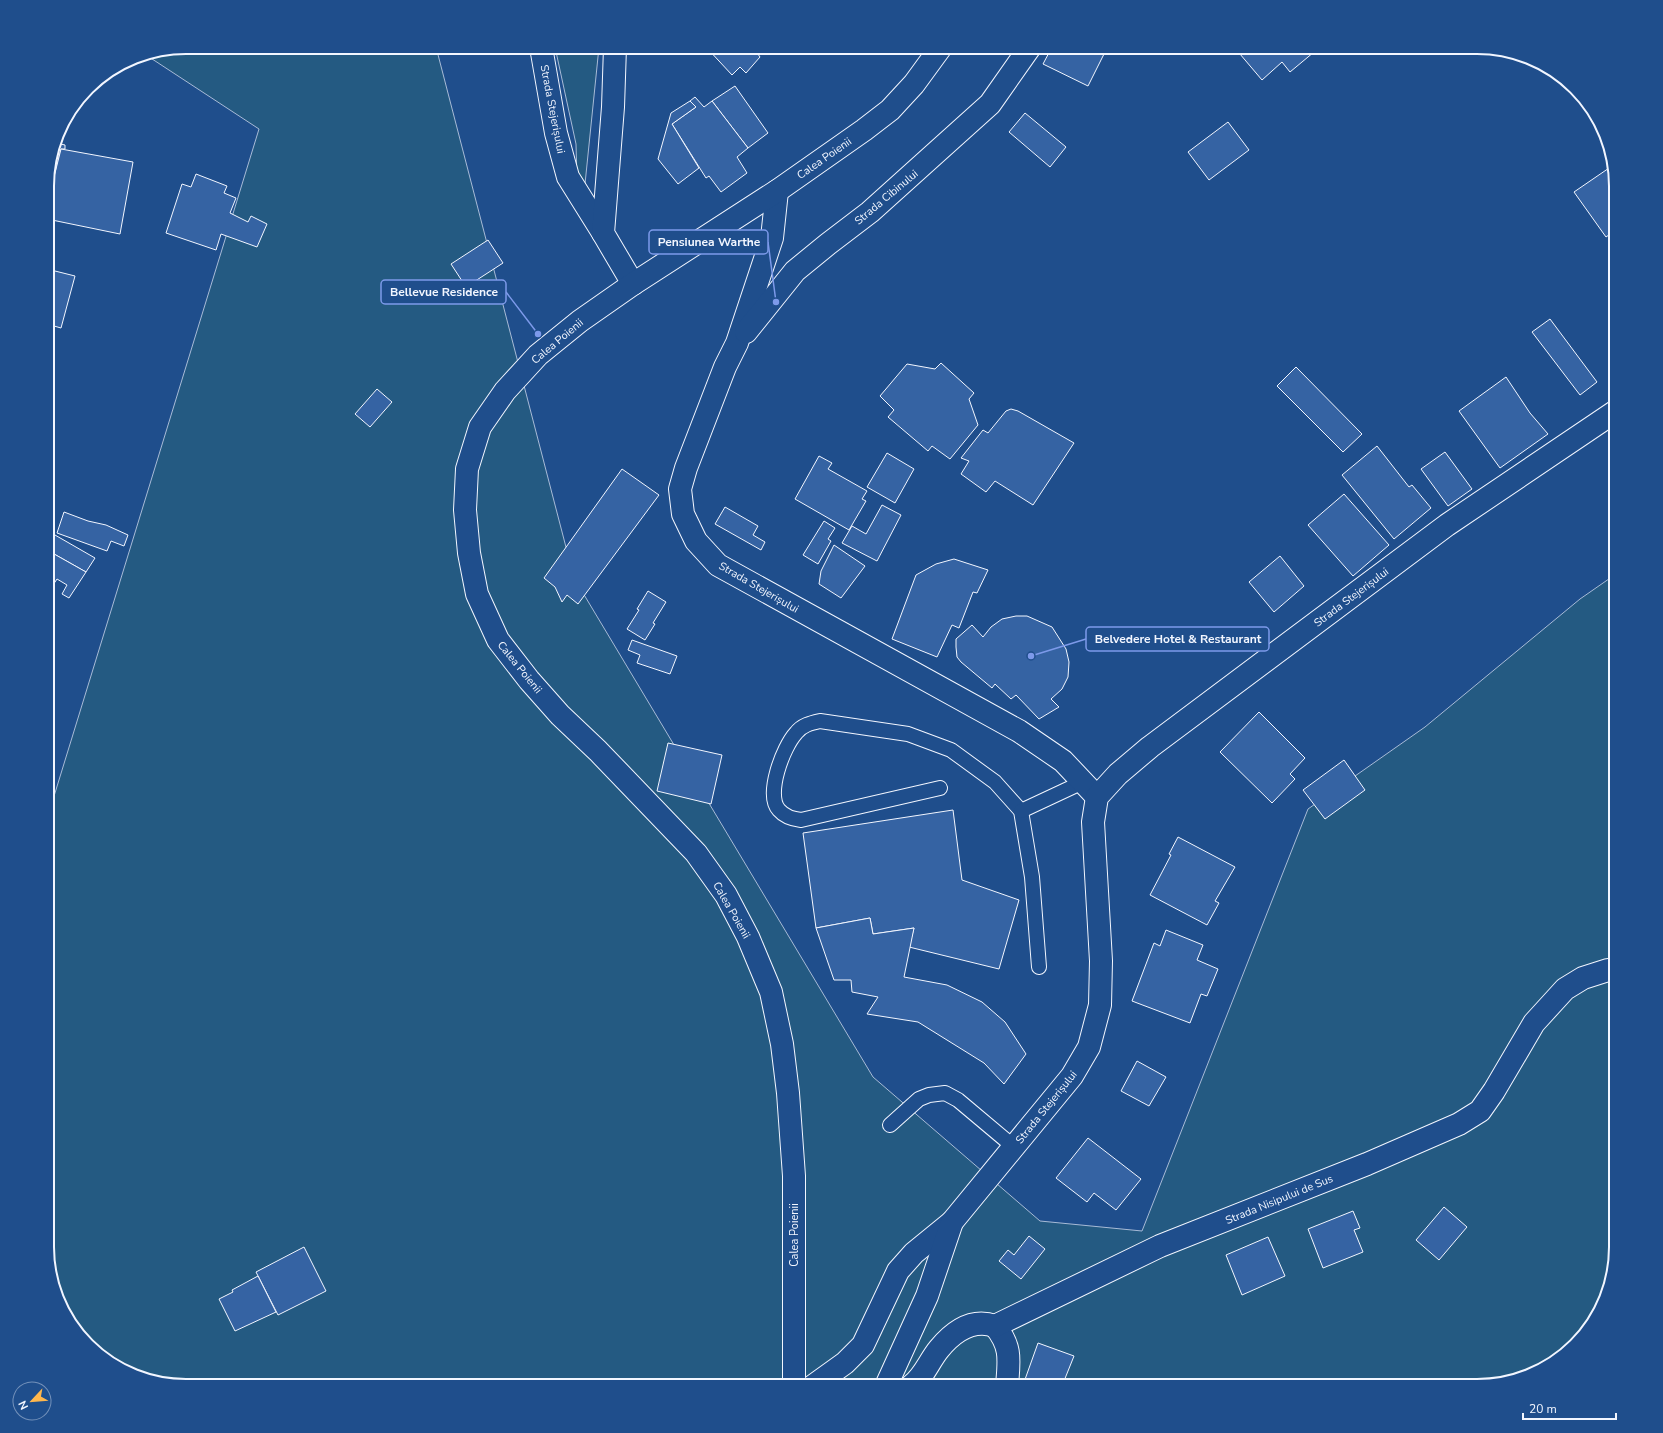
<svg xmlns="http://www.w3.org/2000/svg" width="1663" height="1433" font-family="'Nunito Sans',sans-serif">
  <rect width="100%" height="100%" fill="#1f4e8c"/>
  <g fill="#245a82" stroke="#a8bbd7">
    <polygon points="187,47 436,47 574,578 873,1077 1040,1221 1142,1231 1308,809 1425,727 1580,599 1616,574 1616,1247 1605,1300 1581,1339 1530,1375 1476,1386 186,1386 133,1375 94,1351 61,1308 47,1255 47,819 259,129 146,55"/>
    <polygon points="555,47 599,47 585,184 577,181 576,144"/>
  </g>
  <g fill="#3563a3" stroke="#f2f6ff">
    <polygon points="706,47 758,47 755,50 760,57 746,73 740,67 732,75"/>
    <polygon points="1052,47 1100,47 1106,50 1088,86 1043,64"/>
    <polygon points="1234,47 1320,47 1290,72 1282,62 1262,80"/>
    <polygon points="735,86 768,133 748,148 712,101"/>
    <polygon points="695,97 704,107 712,101 748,148 737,157 747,173 721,192 709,176 706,178 672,124 696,107 690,101"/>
    <polygon points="690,101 696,107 672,124 699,168 678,184 658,159 671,113"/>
    <polygon points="1025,113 1066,147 1050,167 1009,132"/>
    <polygon points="1228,122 1249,150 1209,180 1188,152"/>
    <polygon points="56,143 65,145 65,149 61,149 53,181 47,181"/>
    <polygon points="61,149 133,162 120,234 47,219 47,181 53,181"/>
    <polygon points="1612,166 1616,186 1616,230 1606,237 1574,192"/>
    <polygon points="196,174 227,186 224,193 236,198 230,213 248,222 251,216 267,224 257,247 221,234 216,250 166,233 182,184 191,187"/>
    <polygon points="488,240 503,263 466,287 451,264"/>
    <polygon points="47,269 75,276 61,328 47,324"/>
    <polygon points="1550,319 1597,382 1580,395 1532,332"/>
    <polygon points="941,363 974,393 969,399 978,425 950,459 932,446 928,451 888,417 894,410 880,396 907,364 935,369"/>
    <polygon points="1296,367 1362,434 1343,452 1277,386"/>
    <polygon points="1506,377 1530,413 1548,434 1500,468 1459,411"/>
    <polygon points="377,389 392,402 370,427 355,414"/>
    <polygon points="47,407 52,409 47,421"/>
    <polygon points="1011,409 1018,411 1074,443 1033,505 995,481 986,492 961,474 969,461 961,458 983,430 988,433 1006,411"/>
    <polygon points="1377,446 1409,487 1412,485 1431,508 1394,539 1342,475"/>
    <polygon points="1445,452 1472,489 1448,506 1421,469"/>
    <polygon points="887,453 914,469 895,503 867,487"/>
    <polygon points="819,456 832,463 828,469 867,491 862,499 866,501 849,530 795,499"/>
    <polygon points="622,469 659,495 578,604 567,595 562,602 555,587 544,578"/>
    <polygon points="1344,494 1389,545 1353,576 1308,525"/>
    <polygon points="882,505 901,515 877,561 842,543 852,526 866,534"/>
    <polygon points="725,507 758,526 753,535 765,542 761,550 715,524"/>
    <polygon points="64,512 88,521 106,525 128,535 124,546 111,541 107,551 57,533"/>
    <polygon points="824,521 835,528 828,539 831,541 818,564 803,555"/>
    <polygon points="48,531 95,558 86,572 47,550"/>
    <polygon points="834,545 865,566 841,598 819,584 821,571"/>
    <polygon points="47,550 86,572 69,598 62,594 67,585 57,579 49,591 47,590"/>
    <polygon points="1280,556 1304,586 1274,612 1249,582"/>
    <polygon points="954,559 988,570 977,593 973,592 959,628 952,625 937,657 892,639 916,575 936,564"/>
    <polygon points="648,591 666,602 653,623 655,624 645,640 627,629 639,610 637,609"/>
    <polygon points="1016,616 1027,616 1052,627 1066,649 1069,662 1068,677 1062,689 1051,699 1059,707 1039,719 1016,695 1011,699 995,684 992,688 961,662 957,657 956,647 956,639 972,625 983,637 991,627 1002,619"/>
    <polygon points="632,640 677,656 670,674 637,663 640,655 628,650"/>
    <polygon points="1259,712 1305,758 1290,774 1295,779 1272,803 1220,752"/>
    <polygon points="668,743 722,755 711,804 657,791"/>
    <polygon points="1344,760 1365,790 1325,819 1303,790"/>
    <polygon points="953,810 962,880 1019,900 999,969 909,947 914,928 873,934 870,918 816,928 803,833"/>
    <polygon points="1178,837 1235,867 1215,901 1219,903 1207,925 1150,895 1171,855 1169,854"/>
    <polygon points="870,918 873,934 914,928 904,977 947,985 982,1002 1005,1022 1026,1054 1004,1084 984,1063 918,1022 867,1014 878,997 852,992 851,980 834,980 816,928"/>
    <polygon points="1166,930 1203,945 1197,960 1218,969 1207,996 1201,994 1190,1023 1132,1001 1154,943 1160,946"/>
    <polygon points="1137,1061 1166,1077 1149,1106 1121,1091"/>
    <polygon points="1088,1138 1141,1179 1116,1210 1094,1193 1087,1202 1056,1178"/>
    <polygon points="1444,1207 1467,1227 1439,1260 1416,1240"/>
    <polygon points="1353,1211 1360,1228 1354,1230 1363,1252 1323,1268 1308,1229"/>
    <polygon points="1029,1236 1045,1249 1021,1279 999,1261 1008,1250 1014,1255"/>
    <polygon points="1268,1237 1285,1276 1242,1295 1226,1255"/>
    <polygon points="304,1247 326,1291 278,1315 256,1272"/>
    <polygon points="258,1276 276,1312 235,1331 219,1299 233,1292 232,1290"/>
    <polygon points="1038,1343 1074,1356 1062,1386 1027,1386 1023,1385"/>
  </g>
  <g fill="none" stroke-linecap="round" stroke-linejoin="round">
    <g stroke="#f2f6ff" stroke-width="16">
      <g id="lane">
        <path d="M940 788 801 820C792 819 785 817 779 810 765 795 783 747 796 733 802 725 811 723 820 721L908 734 951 750 995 782 1021 811 1032 877 1039 967"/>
        <polyline points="1021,811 1083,782"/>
        <polyline points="890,1125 919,1099 929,1095 945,1093 958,1100 1014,1147"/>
      </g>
    </g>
    <g stroke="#f2f6ff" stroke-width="24">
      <g id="street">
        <polyline points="541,47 556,133 568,177 603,233"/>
        <polyline points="615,47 613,107 603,233 633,284"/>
        <polyline points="777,191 772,238 737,343 725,367 686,468 680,489 683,514 696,541 718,565 1019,731 1063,761 1097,797"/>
        <polyline points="746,332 795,271 828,244 870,212 990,104 1030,47"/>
        <path d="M995 1326C1012 1347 1009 1360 1007 1386"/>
        <polyline points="813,1386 845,1363 863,1345 898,1271 914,1253 952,1222"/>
        <polyline points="886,1386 927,1296 952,1222 1072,1076 1089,1047 1100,1005 1101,961 1093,822 1097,797 1118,774 1150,747 1447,525 1616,411"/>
        <path d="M911 1386C924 1377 929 1361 939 1349 953 1332 972 1318 995 1326L1160 1246 1367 1164 1459 1124 1480 1111 1494 1091 1534 1023 1565 989 1583 978 1608 970 1616 972"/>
      </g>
    </g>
    <g stroke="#f2f6ff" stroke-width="24">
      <polyline id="primary" points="794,1386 794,1176 788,1093 782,1044 771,992 748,937 726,895 696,853 598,751 560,715 529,680 498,640 477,594 469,553 465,510 467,469 480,427 505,391 538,355 580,321 633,284 777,191 864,130 890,110 914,84 941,47"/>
    </g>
    <use href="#lane" stroke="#1f4e8c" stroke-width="14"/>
    <use href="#street" stroke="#1f4e8c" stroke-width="22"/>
    <use href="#primary" stroke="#1f4e8c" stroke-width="22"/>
  </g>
  <g text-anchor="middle" stroke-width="3" stroke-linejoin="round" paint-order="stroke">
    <g font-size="11" fill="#f2f6ff" stroke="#1f4e8c">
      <text transform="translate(553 109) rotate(79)" y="4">Strada Stejerișului</text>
      <text transform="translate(824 158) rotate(-35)" y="4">Calea Poienii</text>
      <text transform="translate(886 197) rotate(-40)" y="4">Strada Cibinului</text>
      <text transform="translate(557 341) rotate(-40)" y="4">Calea Poienii</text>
      <text transform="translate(759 587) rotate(30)" y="4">Strada Stejerișului</text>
      <text transform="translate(1351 597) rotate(-37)" y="4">Strada Stejerișului</text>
      <text transform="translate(520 667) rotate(51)" y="4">Calea Poienii</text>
      <text transform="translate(732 910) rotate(60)" y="4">Calea Poienii</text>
      <text transform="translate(1046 1107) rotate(-51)" y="4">Strada Stejerișului</text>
      <text transform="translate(1279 1199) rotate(-22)" y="4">Strada Nisipului de Sus</text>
      <text transform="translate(794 1235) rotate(-90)" y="4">Calea Poienii</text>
    </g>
  </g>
  <path d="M0 0H1663V1433H0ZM186 54H1477A132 132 0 0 1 1609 186V1247A132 132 0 0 1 1477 1379H186A132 132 0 0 1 54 1247V186A132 132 0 0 1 186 54Z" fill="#1f4e8c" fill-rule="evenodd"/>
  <path fill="none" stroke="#f2f6ff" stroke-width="2" d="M186 54H1477A132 132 0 0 1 1609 186V1247A132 132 0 0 1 1477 1379H186A132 132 0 0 1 54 1247V186A132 132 0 0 1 186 54Z"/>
  <path fill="none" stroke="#7d9aea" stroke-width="1.5" d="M776 302L768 242M538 334L506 292M1031 656L1086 639"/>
  <g fill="#7d9aea" stroke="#1f4e8c" stroke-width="1.5">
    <circle cx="776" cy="302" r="4"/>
    <circle cx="538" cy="334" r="4"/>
    <circle cx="1031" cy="656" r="4"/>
  </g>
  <g fill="#1f4e8c" stroke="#7d9aea" stroke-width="1.5">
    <rect x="649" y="230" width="119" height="24" rx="4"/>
    <rect x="381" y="280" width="125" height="24" rx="4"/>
    <rect x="1086" y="627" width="183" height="24" rx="4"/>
  </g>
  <g font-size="12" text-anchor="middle" font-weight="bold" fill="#f2f6ff">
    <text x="709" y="246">Pensiunea Warthe</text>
    <text x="444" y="296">Bellevue Residence</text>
    <text x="1178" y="643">Belvedere Hotel &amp; Restaurant</text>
  </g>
  <g transform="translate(32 1401) rotate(244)"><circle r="19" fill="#1f4e8c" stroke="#7391ba"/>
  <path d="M0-3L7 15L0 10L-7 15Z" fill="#ffb74d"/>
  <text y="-6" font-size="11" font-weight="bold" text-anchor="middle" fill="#f2f6ff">N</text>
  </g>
  <path d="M1523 1413v6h93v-6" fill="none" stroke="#f2f6ff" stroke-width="2"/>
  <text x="1529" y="1413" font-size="12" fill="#f2f6ff" stroke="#1f4e8c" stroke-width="3" paint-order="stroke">20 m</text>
</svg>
